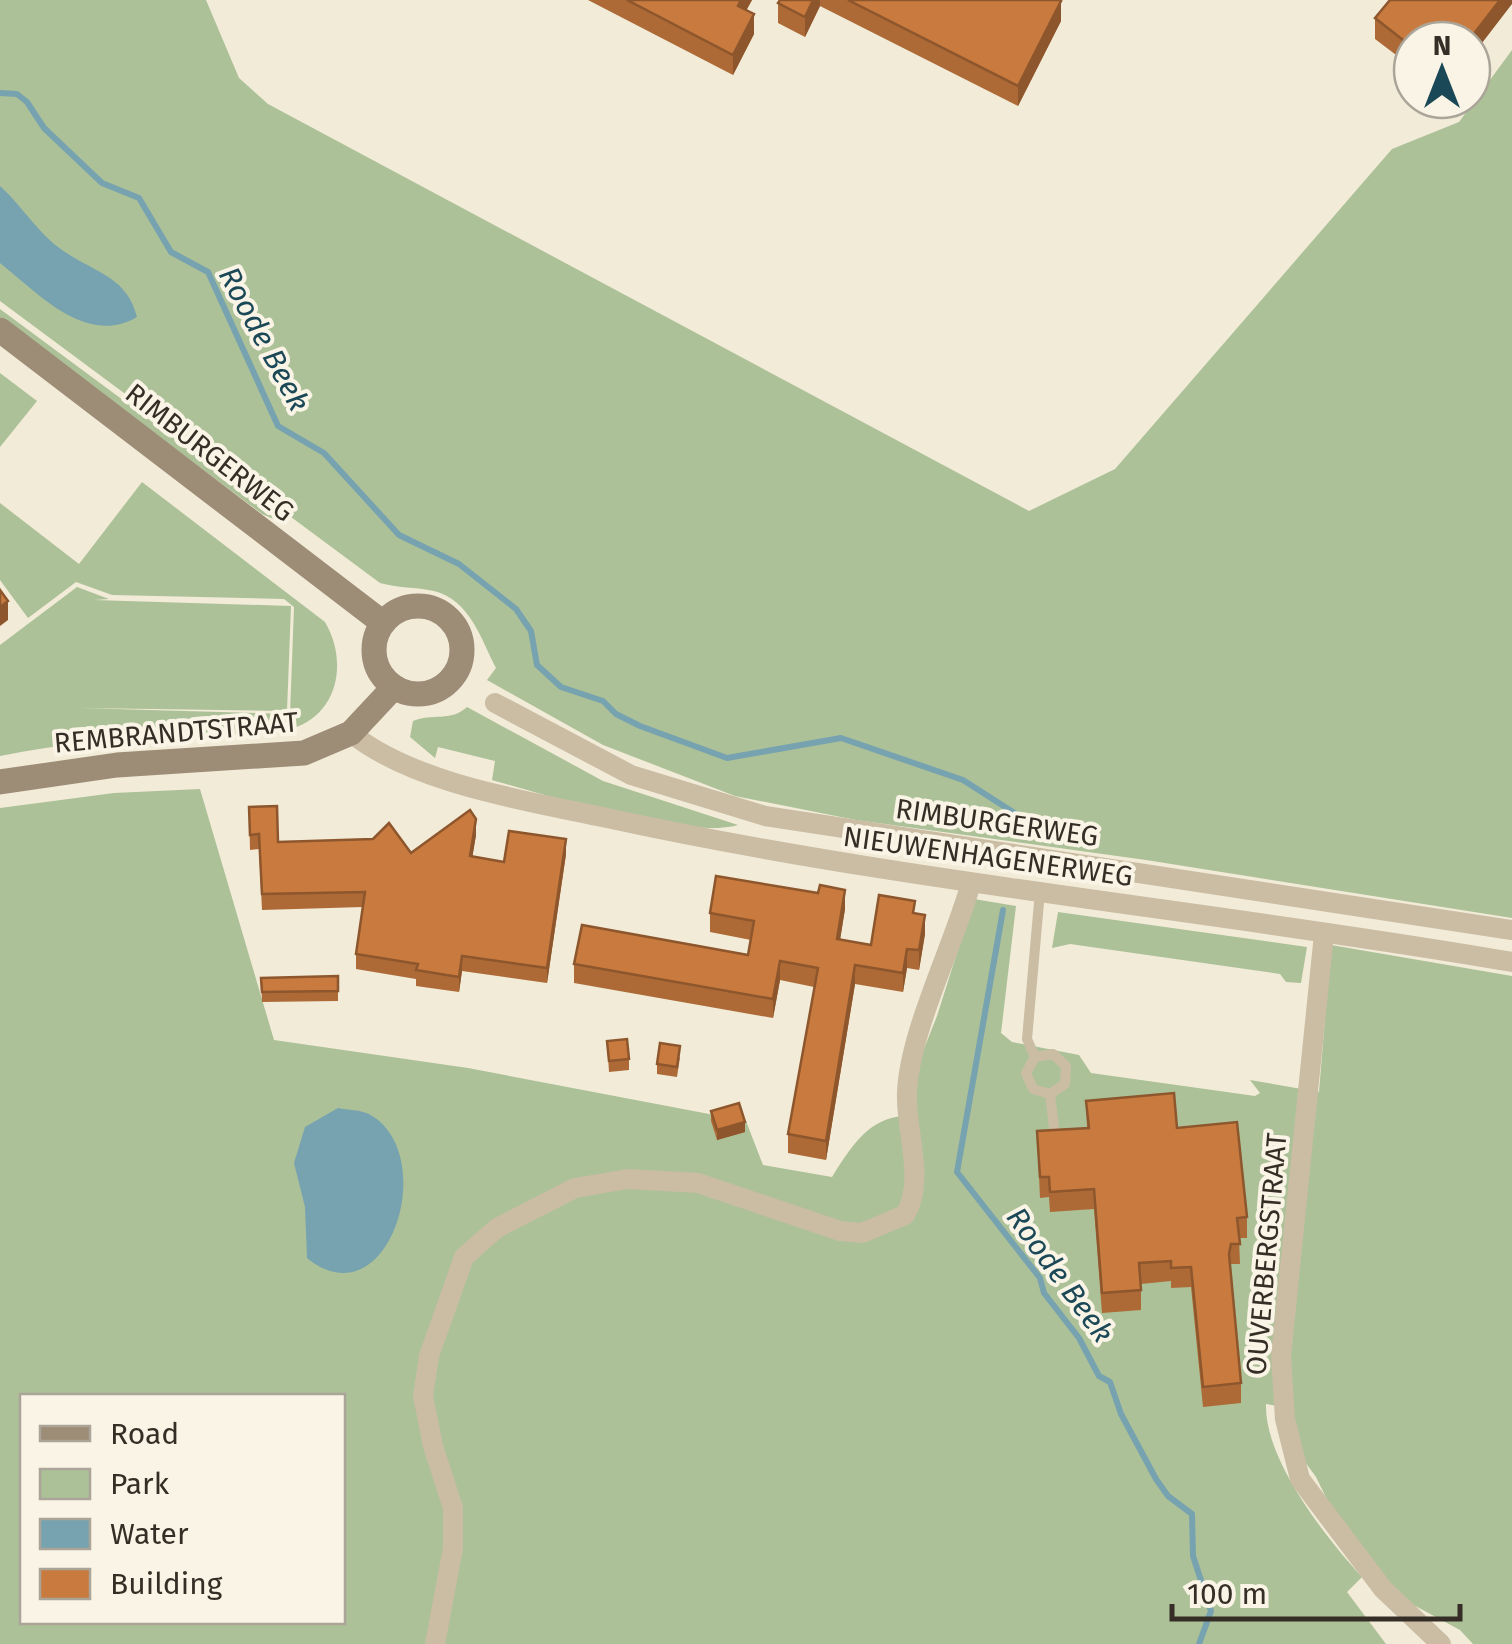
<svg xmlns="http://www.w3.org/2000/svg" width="1512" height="1644" font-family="'Fira Sans',sans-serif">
  <rect width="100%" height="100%" fill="#f2ebd8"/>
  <g fill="#acc198" fill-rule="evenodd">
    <path d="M0 0H206L239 78 268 104 1029 511 1115 469 1392 149 1459 122 1512 50V918L1146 860 856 820 735 796 603 745 487 680 496 668C481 639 470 600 434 591 416 587 397 588 380 583L0 301Z"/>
    <polygon points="0,309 277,514 285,524 262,514 0,317"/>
    <polygon points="0,373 37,401 0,447"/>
    <path d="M142 482 325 622C348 661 339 715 291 729 259 739 217 732 184 734 122 738 60 744 0 756V645L77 587 109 599 94 600 291 606 287 711 79 708 290 714 294 607 284 599 112 595 76 582 28 618 0 580V503L79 564Z"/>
    <path d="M467 707 603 781 738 825C685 840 549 796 492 780L495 761 438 747 435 758 410 737 413 721C432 713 451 722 467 707Z"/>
    <path d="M200 789 274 1040 468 1068 746 1121 763 1165 832 1177C850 1148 869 1117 905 1116L910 1084 937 1016 974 899 1016 906 1001 1033 1012 1042 1079 1055 1091 1073 1255 1096 1260 1093 1250 1080 1319 1092 1331 945 1512 976V1644H1473L1460 1630 1395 1595 1338 1522 1316 1477 1297 1451 1285 1407 1266 1404C1264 1459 1326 1538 1362 1577L1347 1592 1386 1644H0V808L114 793ZM22 1396H342V1622H22Z"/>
    <polygon points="1058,912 1307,947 1301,983 1286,982 1280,974 1070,944 1052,948"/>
  </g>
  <g fill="#77a2af">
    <path d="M0 186C21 205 39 234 62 250 93 272 127 276 137 317 86 347 38 293 0 263Z"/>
    <path d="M338 1108C347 1110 361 1110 369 1114 442 1154 388 1324 307 1258L305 1207 294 1163 305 1127Z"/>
  </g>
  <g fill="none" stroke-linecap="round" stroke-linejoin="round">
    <g stroke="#77a2af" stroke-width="6">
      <polyline points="0,93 17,94 27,102 44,128 102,183 139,198 171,252 208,272 278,426 324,453 399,535 459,564 516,609 531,631 537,665 561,687 603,701 616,714 640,726 727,758 841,738 963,780 1016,814"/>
      <polyline points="1003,910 957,1172 1040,1278 1044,1293 1079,1338 1099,1376 1110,1382 1121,1414 1156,1479 1168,1496 1192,1514 1193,1556 1211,1611 1199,1644"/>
    </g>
    <g stroke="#cabda4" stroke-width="10">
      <polygon points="1053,1054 1066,1066 1065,1084 1050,1094 1033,1089 1026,1073 1035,1057"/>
      <polyline points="1035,1057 1027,1039 1040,891"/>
      <polyline points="1050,1094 1055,1137"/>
    </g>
    <g stroke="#cabda4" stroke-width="20">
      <polyline points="495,703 631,775 765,816 1512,930"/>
      <path d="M351 733C414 784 528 801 607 818 906 883 1211 910 1512 962"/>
      <polyline points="1324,934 1281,1356 1285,1419 1300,1479 1383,1589 1441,1644"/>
      <path d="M435 1644 453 1548V1508L433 1446 423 1396 429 1356 464 1257 497 1228 575 1188 628 1179 698 1183 840 1231 862 1233 905 1215C926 1181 905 1130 907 1092 910 1030 954 945 971 883"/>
    </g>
    <g stroke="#9d8c76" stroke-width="25">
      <polyline points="0,330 383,623"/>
      <circle cx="418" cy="650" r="44"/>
      <polyline points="0,782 117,765 304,753 351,733 394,687"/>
    </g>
  </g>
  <g fill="#ad6a36">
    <polygon points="588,0 752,0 746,10 754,34 733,75"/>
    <polygon points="780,0 1059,0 1061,21 1018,106 820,6 805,37 778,23 778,3"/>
    <polygon points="1375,18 1412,40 1412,67 1375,39"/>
    <polygon points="249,807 278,842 411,853 476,835 472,857 504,862 566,854 547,983 462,971 459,992 416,986 416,979 356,969 356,954 363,907 262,910 259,849 250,850"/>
    <polygon points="845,909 840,940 871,945 915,913 925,934 919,970 907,968 903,992 855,984 826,1160 788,1153 788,1134 814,987 780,980 773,1018 574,983 574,964 748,955 751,940 710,932 710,913"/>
    <polygon points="338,976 338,1001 262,1002 261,978"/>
    <polygon points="607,1041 629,1059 629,1070 609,1072"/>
    <polygon points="680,1057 677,1077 657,1074 657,1064"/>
    <polygon points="1086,1101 1177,1128 1247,1217 1247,1238 1239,1238 1240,1264 1231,1264 1230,1269 1241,1383 1241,1403 1203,1407 1191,1287 1171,1288 1171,1281 1141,1284 1141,1310 1102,1313 1094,1209 1050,1212 1049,1197 1040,1198 1037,1131 1087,1128"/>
    <polygon points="711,1111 745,1132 717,1140 711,1121"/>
  </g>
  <g fill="#8d562c">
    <polygon points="741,0 752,0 738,26 738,6"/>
    <polygon points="813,0 820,0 820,6 805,37 805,17"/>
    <polygon points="1500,0 1512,0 1512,4 1472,56 1472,40 1469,40"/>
    <polygon points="1061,1 1061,21 1018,106 1018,86"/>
    <polygon points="754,14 754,34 733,75 733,55"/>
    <polygon points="8,601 8,620 0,626 0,607"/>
    <polygon points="476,819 476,835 470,872 470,856"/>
    <polygon points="566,839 566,854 547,983 547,968"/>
    <polygon points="845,890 845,909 837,958 837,939"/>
    <polygon points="925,915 925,934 919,970 919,950"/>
    <polygon points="907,949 907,968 903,992 903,973"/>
    <polygon points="462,956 462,971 459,992 459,977"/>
    <polygon points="780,961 780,980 773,1018 773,999"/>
    <polygon points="855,965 855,984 826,1160 826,1141"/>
    <polygon points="745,1122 745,1132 717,1140 717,1130"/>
  </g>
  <g fill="#c97b3f" stroke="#8d562c" stroke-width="2.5">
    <polygon points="627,0 741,0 738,6 754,14 733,55"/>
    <polygon points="780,0 813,0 805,17 778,3"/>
    <polygon points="848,0 1059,0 1061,1 1018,86"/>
    <polygon points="1390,0 1500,0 1469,40 1412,40 1412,47 1375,18"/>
    <polygon points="0,590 8,601 0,607"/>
    <polygon points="277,806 278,842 373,839 389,823 411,853 470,810 476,819 470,856 504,862 509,831 566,839 547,968 462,956 459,977 416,970 418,964 356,954 365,892 262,894 259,834 250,835 249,807"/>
    <polygon points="716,876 818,893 820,885 845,890 837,939 871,945 879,895 915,901 913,913 925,915 919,950 907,949 903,973 855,965 826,1141 788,1134 818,968 780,961 773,999 574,964 582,925 748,955 754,921 710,913"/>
    <polygon points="338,976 338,991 262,992 261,978"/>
    <polygon points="627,1039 629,1059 609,1061 607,1041"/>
    <polygon points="660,1043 680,1046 677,1067 657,1064"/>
    <polygon points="1174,1093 1177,1128 1237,1122 1247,1217 1237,1218 1240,1244 1231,1244 1229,1254 1241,1383 1203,1387 1191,1267 1171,1268 1171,1261 1139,1263 1141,1290 1102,1293 1094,1189 1050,1192 1049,1177 1040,1177 1037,1131 1089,1128 1086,1101"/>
    <polygon points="739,1103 745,1122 717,1130 711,1111"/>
  </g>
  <g text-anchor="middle" stroke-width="8" stroke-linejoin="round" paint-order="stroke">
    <g font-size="28" fill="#352e26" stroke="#f9f4e5">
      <text transform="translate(210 452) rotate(38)" y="10">RIMBURGERWEG</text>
      <text transform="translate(176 732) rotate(-5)" y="10">REMBRANDTSTRAAT</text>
      <text transform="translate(997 822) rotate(8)" y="10">RIMBURGERWEG</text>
      <text transform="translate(988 856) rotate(8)" y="10">NIEUWENHAGENERWEG</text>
      <text transform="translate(1266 1254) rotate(-85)" y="10">OUVERBERGSTRAAT</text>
    </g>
    <g font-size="30" font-style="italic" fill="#1b4857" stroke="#f9f4e5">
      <text transform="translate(264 339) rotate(62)" y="10">Roode Beek</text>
      <text transform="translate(1060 1275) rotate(54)" y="10">Roode Beek</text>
    </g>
  </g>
  <rect x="20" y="1394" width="325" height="230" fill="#f9f4e5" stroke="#aba599" stroke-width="2.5"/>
  <rect x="40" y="1426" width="50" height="15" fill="#9d8c76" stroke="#aba599" stroke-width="2.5"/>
  <text x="110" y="1444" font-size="30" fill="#352e26">Road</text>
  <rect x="40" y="1469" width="50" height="30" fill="#acc198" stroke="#aba599" stroke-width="2.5"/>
  <text x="110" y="1494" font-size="30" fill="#352e26">Park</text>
  <rect x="40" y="1519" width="50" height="30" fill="#77a2af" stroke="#aba599" stroke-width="2.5"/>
  <text x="110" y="1544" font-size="30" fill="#352e26">Water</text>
  <rect x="40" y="1569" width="50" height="30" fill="#c97b3f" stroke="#aba599" stroke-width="2.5"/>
  <text x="110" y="1594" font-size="30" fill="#352e26">Building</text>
  <g transform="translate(1442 70)"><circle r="48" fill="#f9f4e5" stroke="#aba599" stroke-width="2.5"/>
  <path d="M0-8L18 38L0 25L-18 38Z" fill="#1b4857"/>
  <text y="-15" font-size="28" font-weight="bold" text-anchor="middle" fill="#352e26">N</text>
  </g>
  <path d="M1172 1604v15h288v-15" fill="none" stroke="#352e26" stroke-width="5"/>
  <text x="1187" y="1604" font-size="30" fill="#352e26" stroke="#f9f4e5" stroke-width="8" paint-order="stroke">100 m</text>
</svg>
